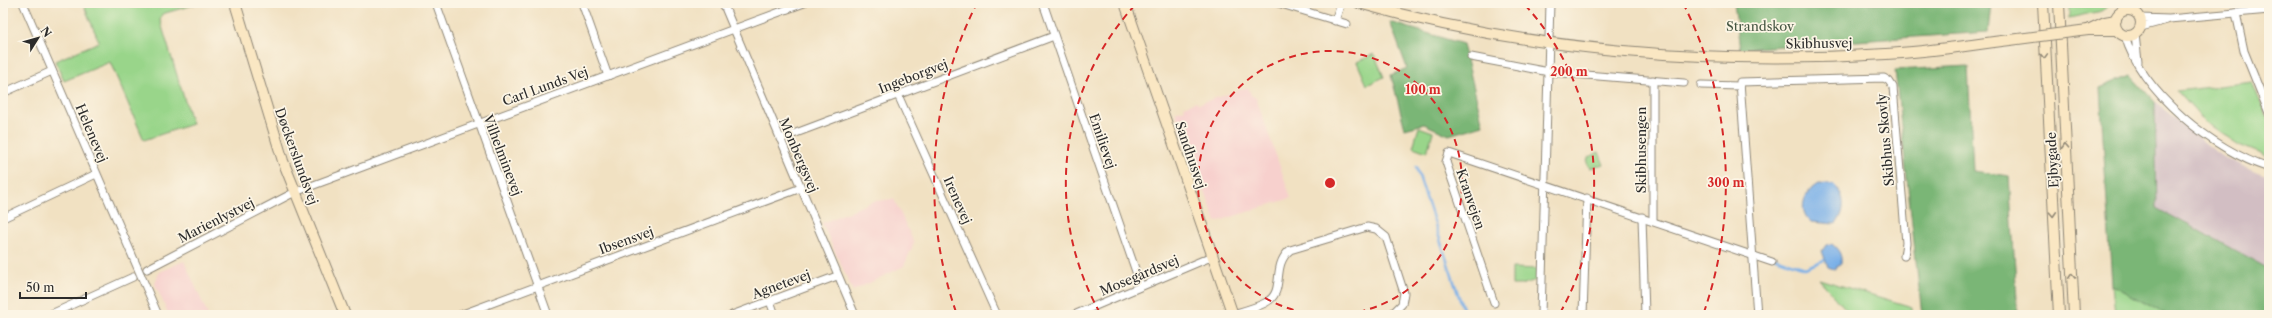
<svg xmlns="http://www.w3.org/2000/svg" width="2272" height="318" font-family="'Libre Caslon Text',serif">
  <rect width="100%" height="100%" fill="#fcf5e5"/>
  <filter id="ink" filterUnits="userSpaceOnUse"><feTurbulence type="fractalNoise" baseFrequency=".025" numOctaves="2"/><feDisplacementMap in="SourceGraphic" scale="8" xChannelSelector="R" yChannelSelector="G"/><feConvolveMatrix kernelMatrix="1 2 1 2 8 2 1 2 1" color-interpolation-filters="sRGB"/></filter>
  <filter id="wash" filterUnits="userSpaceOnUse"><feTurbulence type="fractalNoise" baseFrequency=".012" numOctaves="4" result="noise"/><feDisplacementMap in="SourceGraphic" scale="16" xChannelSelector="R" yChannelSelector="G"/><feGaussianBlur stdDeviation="0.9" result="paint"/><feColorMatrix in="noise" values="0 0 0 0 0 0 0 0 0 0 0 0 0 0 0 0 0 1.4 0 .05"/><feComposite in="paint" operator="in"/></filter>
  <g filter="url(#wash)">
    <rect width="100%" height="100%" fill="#f1e1c2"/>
    <g fill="#f7d0cd">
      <polygon points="1248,87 1251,95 1256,98 1291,198 1216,222 1205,191 1202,192 1175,112 1185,109 1184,106 1197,101 1198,104"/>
      <polygon points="894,199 914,243 904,266 853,291 822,223 874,201"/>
      <polygon points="184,261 208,315 169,315 155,284 159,272"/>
    </g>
    <polygon fill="#d2bec3" points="2155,102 2221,156 2269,177 2269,269 2157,208"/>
    <g fill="#99d58a" stroke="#62805a">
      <polygon points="83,3 200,3 162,14 160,20 192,124 144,140 110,62 64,81 55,61 99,42"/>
      <polygon points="2069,3 2112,3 2112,4 2101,11 2069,18"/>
      <polygon points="1374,54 1384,77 1367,85 1357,62"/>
      <polygon points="2252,82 2266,116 2269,118 2269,157 2239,145 2204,121 2177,91"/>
      <polygon points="1419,127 1433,132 1427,152 1413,147"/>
      <polygon points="1599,152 1604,165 1590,168 1587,163 1588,158"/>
      <polygon points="1512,268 1539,269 1539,279 1521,285 1512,285"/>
      <polygon points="1819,279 1912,307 1912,314 1851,315"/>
      <polygon points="2112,285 2167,315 2115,315"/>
    </g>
    <g fill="#7ab676" stroke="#527050">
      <polygon points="1734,3 1991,3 1988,32 1740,49"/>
      <polygon points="1390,22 1463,44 1483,125 1449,135 1424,124 1405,129 1391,75 1407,68"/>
      <polygon points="1968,66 1973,171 2009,176 2018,315 1922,315 1895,70"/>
      <polygon points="2130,75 2155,102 2157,208 2269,269 2269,315 2167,315 2112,285 2100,88"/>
    </g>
    <g fill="#7ab0e8" stroke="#526e8a">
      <path d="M1818 184 1834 185C1846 196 1846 211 1836 224L1811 222C1797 210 1804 192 1818 184Z"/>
      <path d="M1832 244C1839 250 1842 255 1841 264L1834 269 1828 267 1822 251 1826 245Z"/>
    </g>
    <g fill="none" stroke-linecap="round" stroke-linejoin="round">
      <g stroke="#7ab0e8" stroke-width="2.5">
        <polyline points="1416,167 1465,315"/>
        <polyline points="1764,254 1805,268 1824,260"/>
      </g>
    </g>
  </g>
  <g filter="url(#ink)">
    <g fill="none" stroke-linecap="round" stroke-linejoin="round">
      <g stroke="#8e8676" stroke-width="9">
        <g id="street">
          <polyline points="23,3 158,315"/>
          <polyline points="436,3 548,315"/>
          <polyline points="582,3 608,76"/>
          <polyline points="723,3 855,315"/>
          <polyline points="1043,3 1141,286"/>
          <polyline points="1278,3 1347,24"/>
          <polyline points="2236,13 2244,51 2269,113"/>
          <polyline points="2140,18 2169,19 2269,10"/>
          <polyline points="1335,21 1341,3"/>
          <polyline points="2141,27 2167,20"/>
          <polyline points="2135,34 2138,62"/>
          <path d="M2125 36C2142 93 2213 150 2269 168"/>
          <polyline points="1471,57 1549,72 1684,83"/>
          <polyline points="1653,80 1653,220"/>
          <polyline points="1701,85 1740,86"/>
          <polyline points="3,93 52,71"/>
          <polyline points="898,95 997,315"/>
          <polyline points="780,139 1054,36"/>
          <polyline points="1642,217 1645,315"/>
          <polyline points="3,218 96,174"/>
          <polyline points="147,269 295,192 804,3"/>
          <polyline points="770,301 775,315"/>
          <polyline points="1494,303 1446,162 1449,153 1772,262"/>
          <path d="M1233 314C1243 311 1255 308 1265 303 1287 292 1270 267 1290 250L1367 227 1376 229 1386 237 1404 293 1402 304 1391 315"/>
          <polyline points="1541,314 1550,3"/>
          <polyline points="49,315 133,277"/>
          <polyline points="460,315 801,188"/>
          <polyline points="732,315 837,276"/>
          <polyline points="1074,315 1213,256"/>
          <polyline points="1583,315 1587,198"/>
          <polyline points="1757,315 1740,82 1884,78 1889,81 1893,87 1906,243 1904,256"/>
        </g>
      </g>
      <g stroke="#8e8676" stroke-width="12">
        <g id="secondary">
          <polyline points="235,3 283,161 345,315"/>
          <polyline points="1125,3 1233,315"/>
          <path d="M1359 3C1525 51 1713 65 1886 54 1927 52 1969 45 2010 40"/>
          <polyline points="2043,3 2059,315"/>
          <polyline points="2059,3 2074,315"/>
          <circle cx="2128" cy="23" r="13"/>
          <polyline points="2088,30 2105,22 2116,20"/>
          <polyline points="2090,30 2117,30"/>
        </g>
      </g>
      <use href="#street" stroke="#fff" stroke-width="7"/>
      <use href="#secondary" stroke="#fae7c3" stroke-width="10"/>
      <g stroke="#8e8676" stroke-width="12" stroke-linecap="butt">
        <polyline id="secondary-bridge" points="2010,40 2088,30"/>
      </g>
      <use href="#secondary-bridge" stroke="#fae7c3" stroke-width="10"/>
    </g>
    <defs><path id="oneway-chevron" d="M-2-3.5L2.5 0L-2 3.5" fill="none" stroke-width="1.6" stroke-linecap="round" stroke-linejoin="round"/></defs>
    <g stroke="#928977">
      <use href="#oneway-chevron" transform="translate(2044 56) rotate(88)"/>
      <use href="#oneway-chevron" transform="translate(2065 146) rotate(-93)"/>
      <use href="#oneway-chevron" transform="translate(2053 214) rotate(87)"/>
      <use href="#oneway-chevron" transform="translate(2072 276) rotate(-93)"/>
    </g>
  </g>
  <g fill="none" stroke="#d62828" stroke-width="2" stroke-dasharray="7 5">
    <path d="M1329 315A132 132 0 1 1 1331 315"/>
    <path d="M1100 313A264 264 0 0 1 1135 5M1525 5A264 264 0 0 1 1560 313"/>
    <path d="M956 312A396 396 0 0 1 977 3M1683 3A396 396 0 0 1 1704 312"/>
  </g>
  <g text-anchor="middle" stroke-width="3.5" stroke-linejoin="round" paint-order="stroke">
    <g font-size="13" fill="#465643" stroke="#fcf5e5">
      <text x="1760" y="31">Strandskov</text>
    </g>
    <g font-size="13" fill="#2b2b2b" stroke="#fcf5e5">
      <text transform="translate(1819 43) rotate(-1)" y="5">Skibhusvej</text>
      <text transform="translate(913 76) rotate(-21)" y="5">Ingeborgvej</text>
      <text transform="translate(545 86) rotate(-20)" y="5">Carl Lunds Vej</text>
      <text transform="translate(92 133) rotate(67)" y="5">Helenevej</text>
      <text transform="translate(1885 140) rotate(-95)" y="5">Skibhus Skovly</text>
      <text transform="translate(1103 141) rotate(71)" y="5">Emilievej</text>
      <text transform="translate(1641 150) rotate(-90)" y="5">Skibhusengen</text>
      <text transform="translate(503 155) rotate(69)" y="5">Vilhelminevej</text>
      <text transform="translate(799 155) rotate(67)" y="5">Monbergsvej</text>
      <text transform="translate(1191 155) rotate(71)" y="5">Sandhusvej</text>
      <text transform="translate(297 156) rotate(70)" y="5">Døckerslundsvej</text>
      <text transform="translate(2052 160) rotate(-93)" y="5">Ejbygade</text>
      <text transform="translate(1471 199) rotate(71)" y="5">Kranvejen</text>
      <text transform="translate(958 200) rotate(66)" y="5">Irenevej</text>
      <text transform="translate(216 220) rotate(-27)" y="5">Marienlystvej</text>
      <text transform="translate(626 240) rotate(-20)" y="5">Ibsensvej</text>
      <text transform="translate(1139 275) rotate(-23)" y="5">Mosegårdsvej</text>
      <text transform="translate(781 284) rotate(-20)" y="5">Agnetevej</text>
    </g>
  </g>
  <circle cx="1330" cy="183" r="6" fill="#d62828" stroke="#fcf5e5" stroke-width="2"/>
  <g font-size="12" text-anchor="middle" font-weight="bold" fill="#d62828" stroke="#fcf5e5" stroke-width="3.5" stroke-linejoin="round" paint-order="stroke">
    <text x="1569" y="76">200 m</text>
    <text x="1423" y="94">100 m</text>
    <text x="1726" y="187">300 m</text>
  </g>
  <rect width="2272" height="318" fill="none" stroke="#fcf5e5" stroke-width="16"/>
  <g transform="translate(38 38) rotate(53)" stroke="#fcf5e5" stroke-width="3" paint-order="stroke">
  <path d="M0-3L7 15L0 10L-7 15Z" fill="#2b2b2b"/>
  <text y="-6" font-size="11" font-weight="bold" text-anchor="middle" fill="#2b2b2b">N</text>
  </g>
  <path d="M20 292v6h66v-6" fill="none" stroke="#2b2b2b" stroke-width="2"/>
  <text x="26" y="292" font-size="12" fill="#2b2b2b" stroke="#fcf5e5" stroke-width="3" paint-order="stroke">50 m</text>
</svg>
